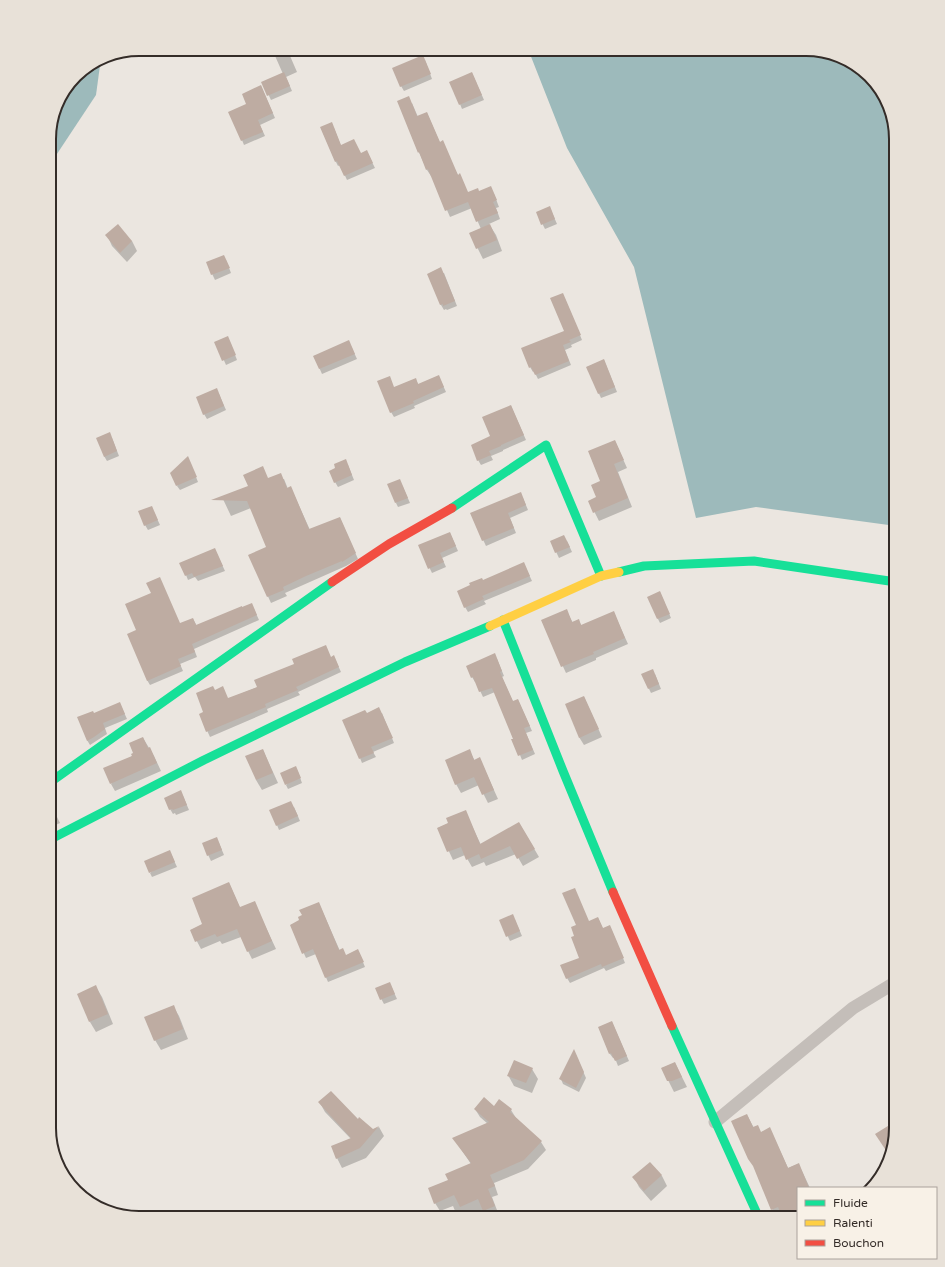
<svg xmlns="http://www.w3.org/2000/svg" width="945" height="1267" font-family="'Varela Round',sans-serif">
  <rect width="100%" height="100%" fill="#ebe6e0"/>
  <g fill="#9dbabb">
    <polygon points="528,49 811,49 851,61 884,94 896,139 896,526 756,507 696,518 634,267 567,148"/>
    <polygon points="101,58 96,95 49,166 49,133 58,99 80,72"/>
  </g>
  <g fill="#0003">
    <polygon points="272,49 287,49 297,72 286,77 292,91 271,100 263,83 283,74"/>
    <polygon points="425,60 432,79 404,91 401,86"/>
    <polygon points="472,73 484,100 462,109 460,104"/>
    <polygon points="261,86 275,118 260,125 265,136 244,145 242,140 248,105"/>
    <polygon points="412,103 418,117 427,113 440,143 468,193 494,194 499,207 496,208 500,219 489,224 496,235 502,251 483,259 470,233 481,229 472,208 450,217 432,175 431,176 427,170 412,137"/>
    <polygon points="321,128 334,128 341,146 361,154 369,156 375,168 347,180 340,165 338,166 336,162"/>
    <polygon points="550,208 557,224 545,229 537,213"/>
    <polygon points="107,235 132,241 137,251 127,262 112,246"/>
    <polygon points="226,260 231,273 215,280 207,263"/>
    <polygon points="444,273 457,306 447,310 446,309 444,310 441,305 428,274"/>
    <polygon points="565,299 582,340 571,345 572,347 565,350 571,365 538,379 534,371 533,372 530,367 565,331"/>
    <polygon points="216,342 230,342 237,360 226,365"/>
    <polygon points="351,346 357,359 322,374 314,356"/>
    <polygon points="604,360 617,392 601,398 587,367"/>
    <polygon points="415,379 419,385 441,381 446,392 414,406 415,408 394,417 391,412 394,388"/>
    <polygon points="219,394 226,410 207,419 204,414"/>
    <polygon points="511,406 526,440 503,450 503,451 491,456 493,460 481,465 478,460"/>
    <polygon points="112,438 119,456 107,461 104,456"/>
    <polygon points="615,441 627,468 618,472 632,507 599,521 589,501 598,497"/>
    <polygon points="190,462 198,482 180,490 177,486"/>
    <polygon points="348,465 354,480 338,487 335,482"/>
    <polygon points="268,479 284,479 288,489 291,488 310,530 340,518 358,559 346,566 285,593 287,596 271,603 249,555 268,548 251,508 231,516 222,497"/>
    <polygon points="402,485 410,503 398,507 396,503"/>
    <polygon points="523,498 528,510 510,518 516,533 486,546 471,514"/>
    <polygon points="154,512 160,525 148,530 145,525"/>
    <polygon points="450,533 458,551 442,558 446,567 432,573 419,546"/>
    <polygon points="551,541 567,541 572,552 559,558"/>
    <polygon points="217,554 225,571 198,581 195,577 188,580 186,575"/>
    <polygon points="524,564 532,581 484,601 486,604 468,612 465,607 482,581"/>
    <polygon points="660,592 671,618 660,623 658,619"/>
    <polygon points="254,609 259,620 194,649 197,657 180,664 183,671 150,685 147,680 193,619 197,626"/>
    <polygon points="566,610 573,623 578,620 582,626 614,613 628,644 596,658 596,660 566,673 542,621"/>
    <polygon points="331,658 336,661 341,672 298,692 300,695 267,709 268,712 210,737 200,715 205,713 215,691 228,699"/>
    <polygon points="497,659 504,676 502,677 513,702 518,700 532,731 526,733 535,754 522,760 495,692 483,697 476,682 475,682 472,677"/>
    <polygon points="642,674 655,674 661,689 651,693"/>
    <polygon points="584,697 602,737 584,745 579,737"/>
    <polygon points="122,708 127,719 105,728 107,734 90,745 87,740 94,714"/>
    <polygon points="382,713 394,743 373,752 376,757 362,763 360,758 366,714"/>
    <polygon points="143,738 154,756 161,771 115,791 111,784 134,753"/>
    <polygon points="49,750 56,765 49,768"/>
    <polygon points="263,750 278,783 262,790 256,780"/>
    <polygon points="469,750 475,761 480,759 498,799 488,803 479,785 461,793 456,784"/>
    <polygon points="298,772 302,783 288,789 286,785"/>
    <polygon points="183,796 189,810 176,815 175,813 173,814 170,809"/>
    <polygon points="49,801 60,823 49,828"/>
    <polygon points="294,807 300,821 279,830 277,825"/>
    <polygon points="465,811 481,845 519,823 539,857 523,866 516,854 486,866 484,862 472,867 465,855 453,860 438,828 449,823"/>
    <polygon points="219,843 224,855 211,861 203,844"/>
    <polygon points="172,856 177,867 152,877 150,873"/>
    <polygon points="229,883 240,908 254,902 276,949 252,959 241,937 222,944 220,941 201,949 191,930 203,925"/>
    <polygon points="321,908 340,951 346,956 360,955 365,967 328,982 316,954 306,958 291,925 301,921"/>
    <polygon points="598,918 603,929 612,931 625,963 606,971 604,968 570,983 567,978 580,958 576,936 589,922"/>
    <polygon points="500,920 515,920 522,936 510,941"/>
    <polygon points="96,987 102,997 113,1024 96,1032 90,1022"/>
    <polygon points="392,988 397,999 384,1004 376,989"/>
    <polygon points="173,1006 179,1016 188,1039 161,1050 155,1040"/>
    <polygon points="612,1022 629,1061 618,1066 615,1058 613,1058 610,1054 599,1028"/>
    <polygon points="576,1055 586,1078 579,1092 563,1084 561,1079"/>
    <polygon points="675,1063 687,1087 674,1092 662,1068"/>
    <polygon points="532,1069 538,1079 532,1093 514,1086 508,1075"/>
    <polygon points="320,1103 358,1120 373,1130 379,1127 384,1136 366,1158 342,1168 337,1158 351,1139 325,1112"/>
    <polygon points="494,1107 511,1110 516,1118 541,1142 546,1150 528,1169 494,1183 498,1195 492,1197 500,1218 458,1218 453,1206 440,1211 435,1203 449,1180 471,1164 459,1146 488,1124 480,1117 475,1109"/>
    <polygon points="747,1115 754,1128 761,1133 770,1129 788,1168 798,1164 803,1173 810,1188 798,1188 798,1218 783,1216 777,1218 772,1209"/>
    <polygon points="650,1163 662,1176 667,1186 651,1201 639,1187 634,1177"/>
  </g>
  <g fill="#beaca2">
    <polygon points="423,55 431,74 400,87 392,68"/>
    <polygon points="284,72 290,86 267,96 261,82"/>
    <polygon points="472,72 482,95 459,105 449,82"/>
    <polygon points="261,85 273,113 258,120 263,132 241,141 228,112 246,104 242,94"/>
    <polygon points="409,96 417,116 427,112 440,142 443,140 458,175 460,173 468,192 478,188 479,191 491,186 497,200 493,202 498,213 476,222 468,202 445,211 428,169 426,170 419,152 418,153 397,101"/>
    <polygon points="332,122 341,145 354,139 361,153 367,150 373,163 344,176 337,161 335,162 320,127"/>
    <polygon points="550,206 555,219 541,225 536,212"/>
    <polygon points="118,224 132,241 120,253 105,235"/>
    <polygon points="490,224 497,240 476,249 469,233"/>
    <polygon points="224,255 230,268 211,275 206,262"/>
    <polygon points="441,267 455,301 443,306 443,304 440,305 427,274"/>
    <polygon points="563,293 581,335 569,340 571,342 563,345 569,361 535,375 531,367 529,368 521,348 564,331 550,298"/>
    <polygon points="228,336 236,355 222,361 214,342"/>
    <polygon points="349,340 355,354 319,369 313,356"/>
    <polygon points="604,359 615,387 598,394 586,367"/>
    <polygon points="439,375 444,387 413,401 414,403 390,413 377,381 390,376 394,387 416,378 418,384"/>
    <polygon points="217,388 224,406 203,415 196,397"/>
    <polygon points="511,405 524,435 501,445 501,446 489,451 491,455 477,461 471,445 490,436 482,417"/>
    <polygon points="110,432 117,451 104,457 96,438"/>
    <polygon points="615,440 624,460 614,464 628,498 593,513 588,501 596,497 591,485 600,481 588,451"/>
    <polygon points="188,456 197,477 176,486 170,473"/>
    <polygon points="346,459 352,475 334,483 329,471 335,468 334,464"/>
    <polygon points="263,466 268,478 281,473 287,488 291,486 309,529 340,517 356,553 342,562 342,561 306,576 283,587 284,590 267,597 248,555 266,547 247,501 211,500 248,486 243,475"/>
    <polygon points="400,479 408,498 395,503 387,484"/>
    <polygon points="521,492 526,505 508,513 514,528 482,541 470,513"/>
    <polygon points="152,506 158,520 144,526 138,511"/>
    <polygon points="450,532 456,546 440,553 444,562 428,569 418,545"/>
    <polygon points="564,535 570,547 555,553 550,541"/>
    <polygon points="215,548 223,566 194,577 192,573 185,576 179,563"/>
    <polygon points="524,562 530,576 482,596 484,599 464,608 457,591 470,585 469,583 482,578 483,580"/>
    <polygon points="160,577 180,623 193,618 196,625 242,606 242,607 252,603 257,615 192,644 195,652 178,659 181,666 147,681 127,634 136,630 125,604 151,593 146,583"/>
    <polygon points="660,591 670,614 657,619 647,597"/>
    <polygon points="567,609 572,622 579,619 581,625 614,611 625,638 593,652 594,654 561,667 541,620"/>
    <polygon points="326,645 331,657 334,655 339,667 296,687 298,690 265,704 266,707 206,732 199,714 203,712 196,693 213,686 215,690 223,686 228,698 257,687 254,680 294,664 292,659"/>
    <polygon points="495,653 502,671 500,672 513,701 518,699 530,726 524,728 533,750 518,756 511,739 513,739 492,688 479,692 473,677 471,678 466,666"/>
    <polygon points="653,669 659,684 648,689 641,674"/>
    <polygon points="584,696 599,729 579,738 565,704"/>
    <polygon points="120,702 125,714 103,723 105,729 94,737 87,741 77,717 93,711 94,713"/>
    <polygon points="379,707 393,738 371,747 374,753 359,759 342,720 365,710 367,713"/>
    <polygon points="143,737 148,748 150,747 157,763 110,784 103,768 132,756 131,754 133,753 129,743"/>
    <polygon points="263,749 273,773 256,780 245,756"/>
    <polygon points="470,749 474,760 480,757 494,790 482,795 474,777 455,785 445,760"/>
    <polygon points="296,766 301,778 285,785 280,773"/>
    <polygon points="181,790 187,805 173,810 172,809 169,810 164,798"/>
    <polygon points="291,801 298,816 276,826 269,810"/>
    <polygon points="466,810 480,844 519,822 535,849 517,859 510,846 481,859 479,854 466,860 461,847 447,852 437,828 448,823 446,818"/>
    <polygon points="217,837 222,850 207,856 202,843"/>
    <polygon points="170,850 175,862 149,873 144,861"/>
    <polygon points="229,882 240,907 255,901 272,941 247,952 237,929 217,937 215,934 195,942 190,930 202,924 192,898"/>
    <polygon points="575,888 589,921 598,917 603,928 610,925 624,958 602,967 601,964 566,979 560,965 579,958 571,937 574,936 571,927 576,925 562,893"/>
    <polygon points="319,902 339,950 343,948 346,955 358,949 364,962 325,978 313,949 302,954 290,925 299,920 298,917 302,915 299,910"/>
    <polygon points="513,914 520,931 506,937 499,920"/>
    <polygon points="390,982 395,994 380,1000 375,988"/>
    <polygon points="96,985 108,1014 89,1022 77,994"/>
    <polygon points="174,1005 183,1029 154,1041 144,1017"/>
    <polygon points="612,1021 627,1056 615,1061 611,1053 609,1054 598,1027"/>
    <polygon points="574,1049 584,1072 576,1088 559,1079"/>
    <polygon points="514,1060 533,1068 526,1083 507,1076"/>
    <polygon points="675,1062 682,1077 672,1081 667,1081 661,1068"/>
    <polygon points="331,1091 358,1119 359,1117 373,1129 379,1126 360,1148 336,1159 331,1146 351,1138 318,1102"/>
    <polygon points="484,1097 494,1106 499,1099 512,1109 510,1112 542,1141 524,1160 490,1175 495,1186 488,1189 495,1206 483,1211 478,1199 460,1207 454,1195 434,1204 428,1188 448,1180 445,1174 471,1163 452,1138 489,1122 474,1109"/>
    <polygon points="747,1114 753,1127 758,1125 761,1132 770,1127 788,1168 799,1163 809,1188 798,1188 798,1218 783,1218 778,1207 771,1210 753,1166 748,1159 731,1121"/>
    <polygon points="896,1121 896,1128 889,1155 875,1134"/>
    <polygon points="650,1162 662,1175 644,1191 632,1177"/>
  </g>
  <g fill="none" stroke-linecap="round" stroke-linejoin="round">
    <polyline stroke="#c4beb9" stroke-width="13" points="715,1122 853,1008 896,982"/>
    <g stroke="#16e098" stroke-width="9">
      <polyline points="452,508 546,445 601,576"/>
      <polyline points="619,572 644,566 754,561 896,582"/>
      <polyline points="503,620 563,771 613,892"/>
      <polyline points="49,783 332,582"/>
      <polyline points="49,840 204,760 405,662 490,626"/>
      <polyline points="672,1026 759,1218"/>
    </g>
    <polyline stroke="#ffcf43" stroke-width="9" points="490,626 601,576 619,572"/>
    <g stroke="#f24e42" stroke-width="9">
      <polyline points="332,582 389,544 452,508"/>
      <polyline points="613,892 672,1026"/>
    </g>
  </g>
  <path d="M0 0H945V1267H0ZM139 56H806A83 83 0 0 1 889 139V1128A83 83 0 0 1 806 1211H139A83 83 0 0 1 56 1128V139A83 83 0 0 1 139 56Z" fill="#e8e1d8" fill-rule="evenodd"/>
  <path fill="none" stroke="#342c28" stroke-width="2" d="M139 56H806A83 83 0 0 1 889 139V1128A83 83 0 0 1 806 1211H139A83 83 0 0 1 56 1128V139A83 83 0 0 1 139 56Z"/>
  <rect x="797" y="1187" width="140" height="72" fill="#f8f1e7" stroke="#aaa29b"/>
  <rect x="805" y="1200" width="20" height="6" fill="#16e098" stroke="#aaa29b"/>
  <text x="833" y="1207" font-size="12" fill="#342c28">Fluide</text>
  <rect x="805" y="1220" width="20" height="6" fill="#ffcf43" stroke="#aaa29b"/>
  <text x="833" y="1227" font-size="12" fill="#342c28">Ralenti</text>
  <rect x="805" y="1240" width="20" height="6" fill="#f24e42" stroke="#aaa29b"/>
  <text x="833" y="1247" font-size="12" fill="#342c28">Bouchon</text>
</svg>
